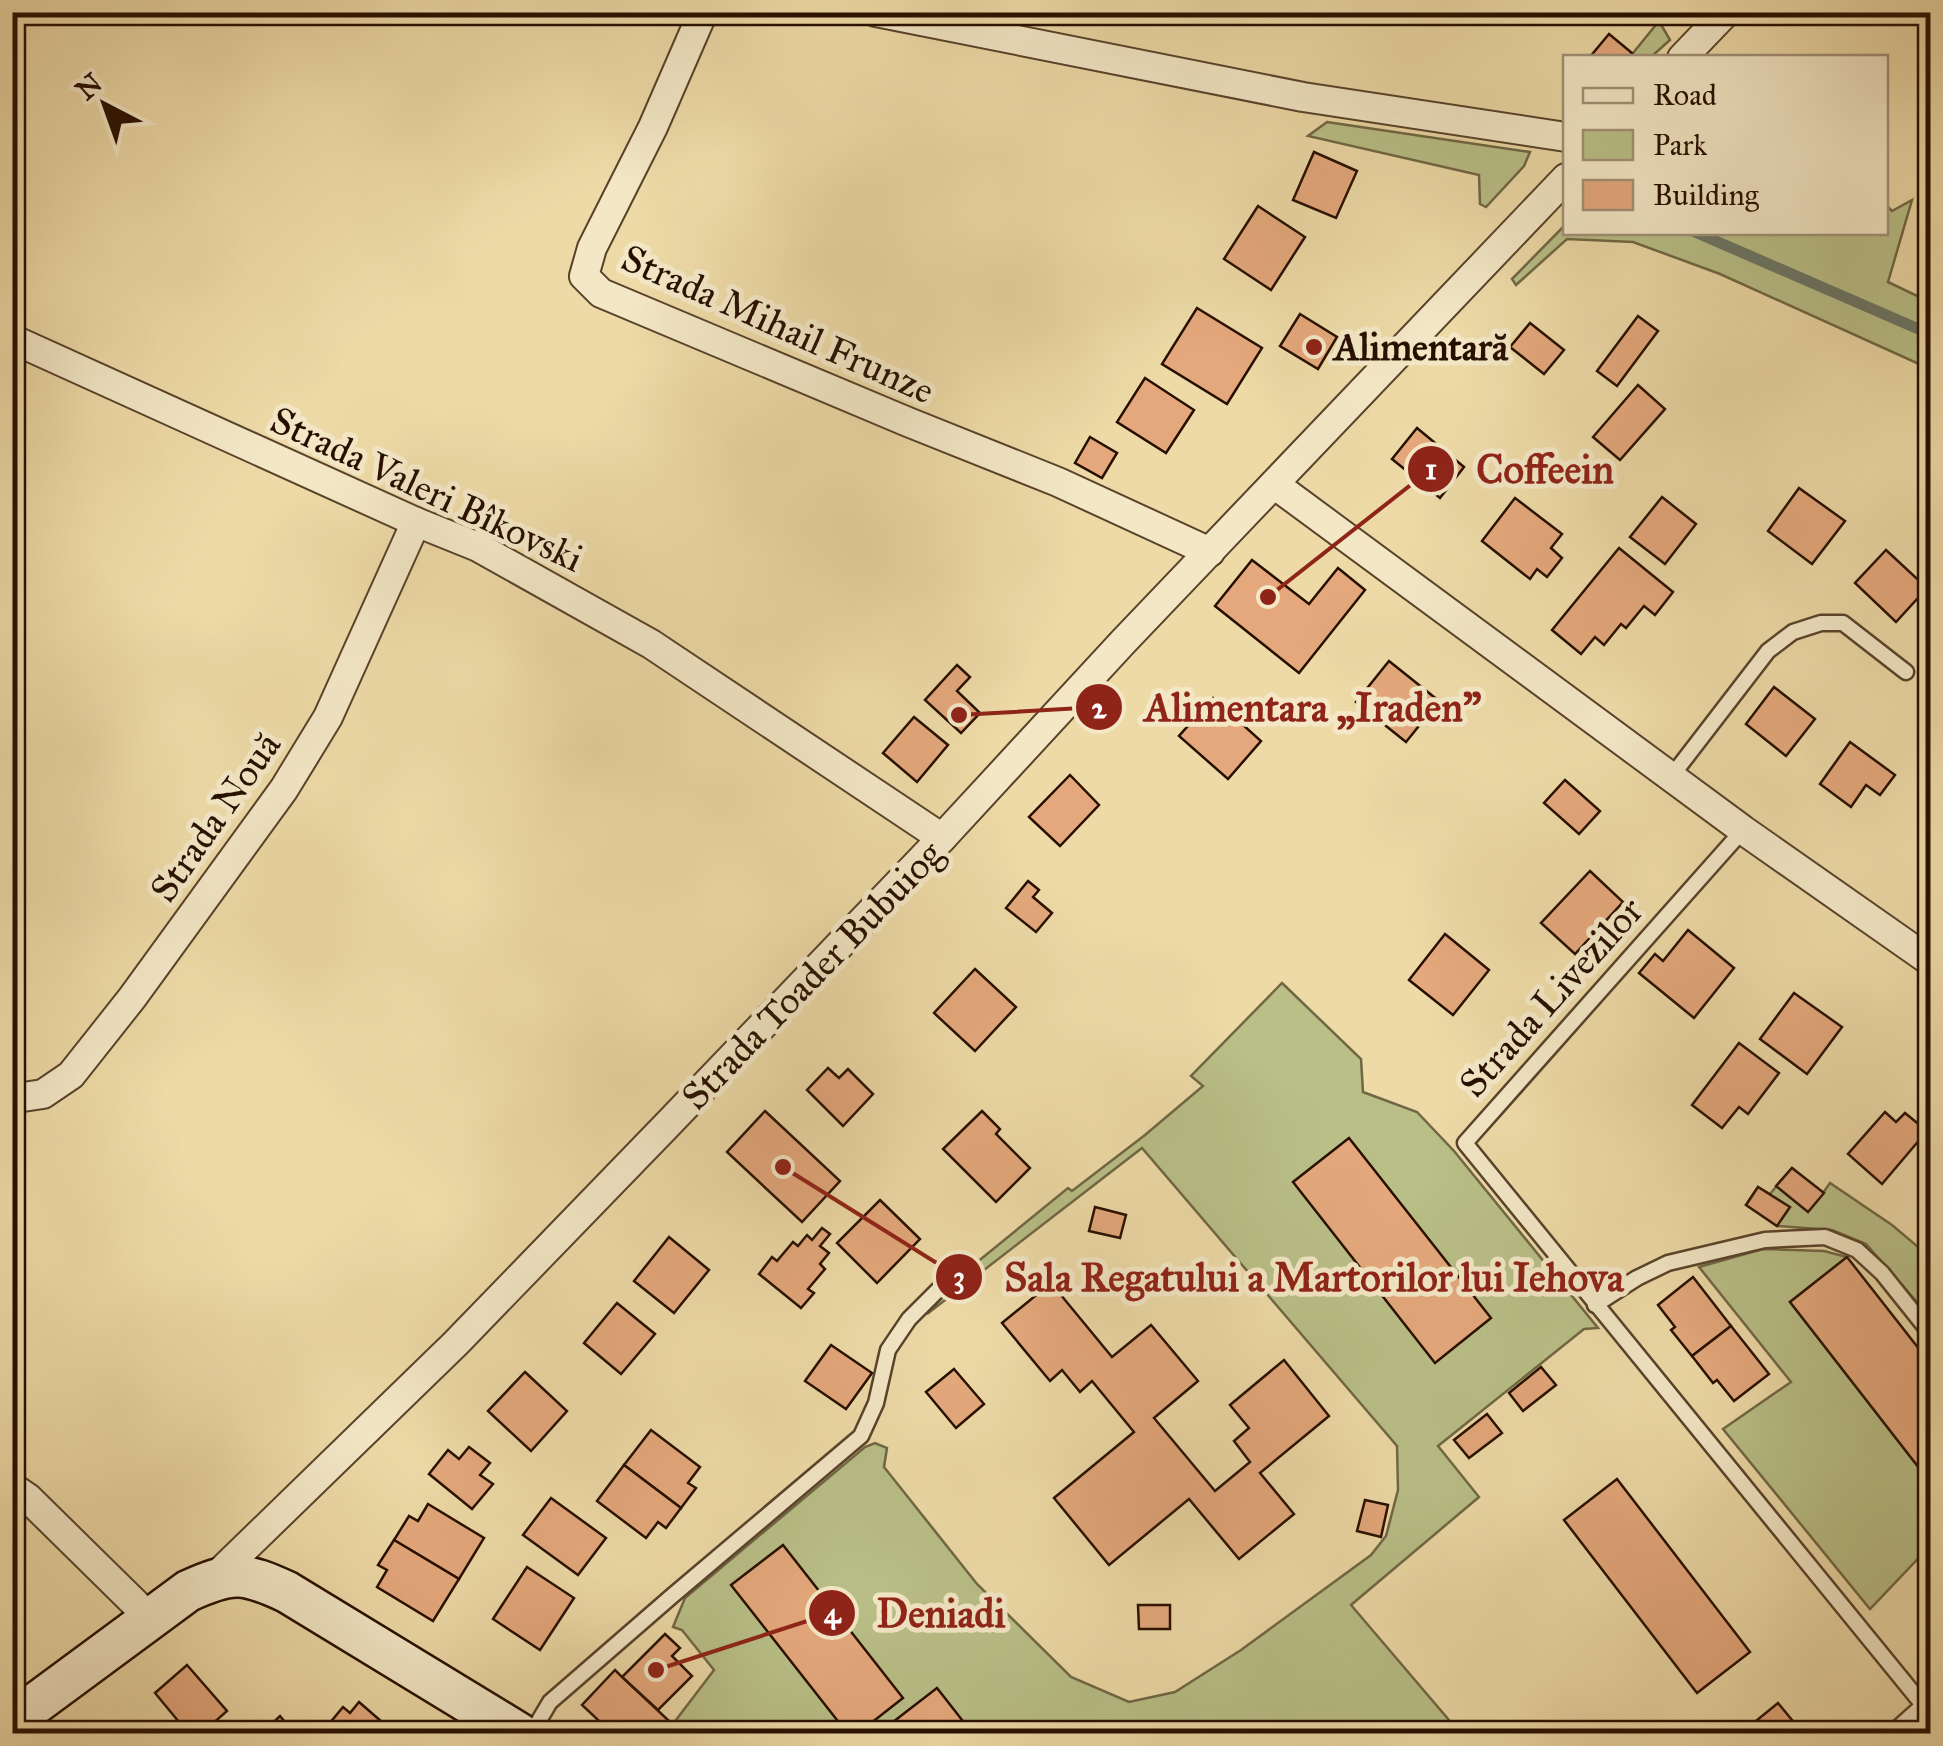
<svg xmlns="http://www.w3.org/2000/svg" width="1943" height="1746" font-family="'IM FELL Great Primer',serif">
  <rect width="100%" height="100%" fill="#eddaa7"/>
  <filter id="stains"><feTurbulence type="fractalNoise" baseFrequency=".002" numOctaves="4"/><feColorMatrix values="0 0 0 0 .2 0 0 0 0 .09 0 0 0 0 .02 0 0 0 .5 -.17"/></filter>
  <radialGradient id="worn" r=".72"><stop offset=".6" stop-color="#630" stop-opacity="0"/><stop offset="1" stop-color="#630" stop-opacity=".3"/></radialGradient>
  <g fill="#b9bf87" stroke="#706744" stroke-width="2.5">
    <polygon points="1659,21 1670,40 1651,57 1629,58"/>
    <polygon points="1327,122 1530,152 1524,166 1486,207 1480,204 1479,175 1308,136"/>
    <polygon points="1912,200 1888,282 1930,302 1930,369 1720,274 1633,242 1567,239 1516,285 1512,279 1565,225 1566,232 1767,232 1770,235 1773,232 1886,232 1886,205 1892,211"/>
    <polygon points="1282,983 1361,1059 1363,1092 1417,1112 1454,1151 1598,1328 1584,1329 1438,1446 1479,1497 1351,1605 1460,1733 683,1734 673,1724 714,1670 682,1630 673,1627 685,1598 865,1447 875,1443 887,1448 884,1467 977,1584 1071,1677 1129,1702 1175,1692 1241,1650 1371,1555 1386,1536 1398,1490 1397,1446 1142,1148 927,1314 965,1272 1068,1188 1072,1191 1145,1135 1203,1086 1191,1076"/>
    <polygon points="1792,1168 1823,1193 1830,1183 1892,1225 1930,1257 1930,1317 1866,1244 1832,1230 1777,1226 1746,1205 1758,1187 1770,1194"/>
    <polygon points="1763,1249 1824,1251 1847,1257 1790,1302 1930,1482 1930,1546 1870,1609 1723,1429 1791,1382 1699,1267"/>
  </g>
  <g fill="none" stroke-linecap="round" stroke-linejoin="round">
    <polyline stroke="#6b7667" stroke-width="11" points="1695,232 1930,334"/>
  </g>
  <g fill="#e4a87c" stroke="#270f00" stroke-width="2.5">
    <polygon points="1609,34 1632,53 1629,58 1589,58"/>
    <polygon points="1314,152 1357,171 1336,218 1293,200"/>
    <polygon points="1258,206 1305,237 1271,290 1224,259"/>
    <polygon points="1197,308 1262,348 1227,404 1162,364"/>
    <polygon points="1300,314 1337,337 1318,369 1280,346"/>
    <polygon points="1638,316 1658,331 1617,386 1597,371"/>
    <polygon points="1530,323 1564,350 1544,374 1510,347"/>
    <polygon points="1145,378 1194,410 1166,453 1117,422"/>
    <polygon points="1638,385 1665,409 1620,460 1593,437"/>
    <polygon points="1417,428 1464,467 1440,498 1392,459"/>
    <polygon points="1090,437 1117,453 1102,478 1075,463"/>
    <polygon points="1799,488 1845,521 1812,564 1768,531"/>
    <polygon points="1662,497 1696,524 1665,564 1630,537"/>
    <polygon points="1515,498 1562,534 1551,548 1562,558 1547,577 1537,569 1530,579 1482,541"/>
    <polygon points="1619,548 1673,592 1655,615 1644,606 1626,628 1621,624 1604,645 1595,637 1581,654 1552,630"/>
    <polygon points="1886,550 1927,588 1896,622 1855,583"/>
    <polygon points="1252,560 1309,604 1338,568 1365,590 1299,673 1215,606"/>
    <polygon points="1389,661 1439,701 1406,742 1356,702"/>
    <polygon points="957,665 970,677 957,691 980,713 961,733 925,700"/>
    <polygon points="1774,687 1815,719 1786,756 1746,724"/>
    <polygon points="1213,698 1261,741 1228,779 1179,736"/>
    <polygon points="914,717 948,745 917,782 883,753"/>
    <polygon points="1850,742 1895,775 1880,795 1866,785 1851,807 1820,784"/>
    <polygon points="1070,775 1099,805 1060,846 1029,817"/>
    <polygon points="1565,780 1600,811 1579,834 1544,803"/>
    <polygon points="1590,871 1623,902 1575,954 1541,923"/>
    <polygon points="1028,881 1039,890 1033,897 1052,913 1036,932 1006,908"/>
    <polygon points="1688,930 1734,968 1694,1018 1639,973 1655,954 1663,961"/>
    <polygon points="1445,934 1489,970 1453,1015 1409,980"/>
    <polygon points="975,969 1016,1007 975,1051 934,1013"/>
    <polygon points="1794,993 1842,1027 1807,1074 1760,1039"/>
    <polygon points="1739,1043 1779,1073 1748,1114 1739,1107 1722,1128 1692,1105"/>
    <polygon points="828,1068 839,1078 848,1069 873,1094 843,1126 807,1090"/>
    <polygon points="765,1111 840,1181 802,1222 727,1152"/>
    <polygon points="982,1111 1000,1129 996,1134 1030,1168 996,1202 943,1149"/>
    <polygon points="1885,1112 1896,1122 1905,1113 1927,1131 1882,1184 1848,1154"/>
    <polygon points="1349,1138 1491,1318 1435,1363 1293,1182"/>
    <polygon points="1792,1168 1824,1193 1808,1212 1776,1186"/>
    <polygon points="1758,1187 1790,1207 1777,1226 1746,1205"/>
    <polygon points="880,1200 920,1239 877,1283 837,1243"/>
    <polygon points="1095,1207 1126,1215 1120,1238 1089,1231"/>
    <polygon points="822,1228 830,1234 820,1246 829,1253 820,1264 825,1269 808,1289 814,1293 801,1308 759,1274 772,1257 777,1261 793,1242 798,1246 807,1235 812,1240"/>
    <polygon points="669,1237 709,1270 674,1313 634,1281"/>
    <polygon points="1847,1257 1930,1363 1930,1482 1790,1302"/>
    <polygon points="1693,1277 1731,1326 1692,1356 1671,1330 1675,1327 1658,1305"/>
    <polygon points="1051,1283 1112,1357 1151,1325 1198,1381 1154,1418 1215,1491 1250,1462 1234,1441 1249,1428 1230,1405 1284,1360 1329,1416 1260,1473 1294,1514 1239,1559 1189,1499 1109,1565 1054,1498 1134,1432 1092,1381 1080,1392 1062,1370 1050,1381 1002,1323"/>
    <polygon points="617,1303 655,1334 621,1374 584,1343"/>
    <polygon points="1731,1326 1769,1374 1734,1401 1717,1380 1713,1383 1692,1356"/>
    <polygon points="831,1345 872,1373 846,1409 805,1381"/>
    <polygon points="1541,1367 1556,1385 1523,1411 1509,1393"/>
    <polygon points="954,1369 984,1404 956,1428 926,1392"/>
    <polygon points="525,1372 567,1411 531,1451 488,1411"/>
    <polygon points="1487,1414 1502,1433 1469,1458 1454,1440"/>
    <polygon points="651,1430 700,1467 688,1483 696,1488 681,1508 624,1465"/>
    <polygon points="469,1447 490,1463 480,1475 493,1484 472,1509 429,1474 448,1450 459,1459"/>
    <polygon points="624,1465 681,1508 666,1528 658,1522 646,1538 597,1501"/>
    <polygon points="1617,1479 1750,1652 1697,1693 1564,1520"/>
    <polygon points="551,1498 606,1538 578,1575 523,1535"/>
    <polygon points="1365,1500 1388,1505 1381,1537 1357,1531"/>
    <polygon points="428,1504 484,1538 459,1579 394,1540 409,1516 418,1521"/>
    <polygon points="394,1540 459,1579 433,1621 377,1587 387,1570 378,1565"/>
    <polygon points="783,1545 903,1698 857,1734 848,1734 731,1585"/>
    <polygon points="527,1567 574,1598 540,1650 493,1619"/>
    <polygon points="1138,1605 1170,1605 1170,1629 1139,1629"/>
    <polygon points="665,1634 680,1648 672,1656 692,1676 658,1710 622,1677"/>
    <polygon points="187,1665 227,1711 201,1734 189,1734 155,1693"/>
    <polygon points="615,1670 622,1677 683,1734 613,1734 582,1705"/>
    <polygon points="937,1688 973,1734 895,1734 889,1725"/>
    <polygon points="359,1702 382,1722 373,1734 340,1734 329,1724 343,1707 350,1713"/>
    <polygon points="1778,1703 1797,1726 1787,1734 1740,1734"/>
    <polygon points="280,1716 289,1727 282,1734 261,1734"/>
  </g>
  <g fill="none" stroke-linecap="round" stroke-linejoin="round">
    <g stroke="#58422a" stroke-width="19">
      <g id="lane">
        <polyline points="1671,777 1768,651 1793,632 1821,623 1843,623 1906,672"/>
        <polyline points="1743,830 1465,1143 1923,1705"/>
        <polyline points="1595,1305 1637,1278 1668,1263 1765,1240 1825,1237 1857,1250 1882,1273 1930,1333"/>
        <polyline points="531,1734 550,1702 672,1596 861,1436 876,1403 888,1350 909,1319 955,1273"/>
        <polyline points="1891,1734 1930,1699"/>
      </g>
    </g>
    <g stroke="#58422a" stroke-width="32">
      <g id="street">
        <polyline points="703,12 653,127 592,248 584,276 601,293 908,422 1058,482 1210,552"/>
        <polyline points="876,12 1303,97 1566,137"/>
        <polyline points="1682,58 1726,12"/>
        <polyline points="12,339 416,522 478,547 651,644 942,838"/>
        <polyline points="1274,484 1743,830 1930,961"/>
        <polyline points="12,1092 23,1097 43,1094 71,1075 132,998 284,789 328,717 416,522"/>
        <polyline points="12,1487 28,1498 152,1620"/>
        <polyline points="212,1580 456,1343 670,1122 942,838 1123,642 1566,178"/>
      </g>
    </g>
    <g stroke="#270f00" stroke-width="45">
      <path id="secondary" d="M12 1721 188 1591C232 1571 244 1572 287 1592L520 1734"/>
    </g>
    <use href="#lane" stroke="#f3e7c6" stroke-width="14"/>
    <use href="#street" stroke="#f3e7c6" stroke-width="28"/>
    <use href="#secondary" stroke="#f3e7c6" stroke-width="40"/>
  </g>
  <circle fill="#8f2418" stroke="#f3e7c6" stroke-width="4" cx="1314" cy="347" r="10"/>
  <g text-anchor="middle" stroke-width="10" stroke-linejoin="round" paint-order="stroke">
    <g font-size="38" fill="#270f00" stroke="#f3e7c6">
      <text transform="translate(778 324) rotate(24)" y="13">Strada Mihail Frunze</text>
      <text transform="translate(427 489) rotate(25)" y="13">Strada Valeri Bîkovski</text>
      <text transform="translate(215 817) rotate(-55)" y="13">Strada Nouă</text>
      <text transform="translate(812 975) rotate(-46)" y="13">Strada Toader Bubuiog</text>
      <text transform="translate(1551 997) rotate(-48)" y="13">Strada Livezilor</text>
    </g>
    <g font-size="38" font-weight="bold" fill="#270f00" stroke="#f3e7c6" text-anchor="start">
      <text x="1334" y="360">Alimentară</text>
    </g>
  </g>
  <path fill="none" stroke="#8f2418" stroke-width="4" d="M1268 597L1431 469M959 715L1099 707M783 1167L959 1277M656 1670L832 1613"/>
  <g fill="#8f2418" stroke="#f3e7c6" stroke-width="4">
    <circle cx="1268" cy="597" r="10"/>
    <circle cx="959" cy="715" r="10"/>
    <circle cx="783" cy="1167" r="10"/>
    <circle cx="656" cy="1670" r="10"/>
    <circle cx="1431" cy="469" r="25"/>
    <circle cx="1099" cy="707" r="25"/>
    <circle cx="959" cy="1277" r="25"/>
    <circle cx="832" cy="1613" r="25"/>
  </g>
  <g font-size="30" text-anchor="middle" font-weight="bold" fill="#fff">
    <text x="1431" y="479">1</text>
    <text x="1099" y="718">2</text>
    <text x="959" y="1287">3</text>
    <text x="832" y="1623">4</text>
  </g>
  <g font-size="40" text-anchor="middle" font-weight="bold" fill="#8f2418" stroke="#f3e7c6" stroke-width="10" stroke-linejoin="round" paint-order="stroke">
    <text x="1545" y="483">Coffeein</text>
    <text x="1313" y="721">Alimentara „Iraden”</text>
    <text x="1314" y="1291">Sala Regatului a Martorilor lui Iehova</text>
    <text x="941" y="1627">Deniadi</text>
  </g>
  <rect width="1943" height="1746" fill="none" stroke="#eddaa7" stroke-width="50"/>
  <rect x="15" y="15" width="1913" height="1716" fill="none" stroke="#270f00" stroke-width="5"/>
  <rect x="25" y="25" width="1893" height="1696" fill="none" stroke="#270f00" stroke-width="2.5"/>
  <rect x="1563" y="55" width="325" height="180" fill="#f3e7c6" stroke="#a19177" stroke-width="2.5"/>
  <rect x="1583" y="88" width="50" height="15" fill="#f3e7c6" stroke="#a19177" stroke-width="2.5"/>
  <text x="1653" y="105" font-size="30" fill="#270f00">Road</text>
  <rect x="1583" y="130" width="50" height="30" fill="#b9bf87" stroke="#a19177" stroke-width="2.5"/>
  <text x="1653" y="155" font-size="30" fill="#270f00">Park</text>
  <rect x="1583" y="180" width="50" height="30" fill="#e4a87c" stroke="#a19177" stroke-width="2.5"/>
  <text x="1653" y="205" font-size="30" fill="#270f00">Building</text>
  <g transform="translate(105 105) rotate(319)" stroke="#f3e7c6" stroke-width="8" paint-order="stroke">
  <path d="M0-8L18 38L0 25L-18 38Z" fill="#270f00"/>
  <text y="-15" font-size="28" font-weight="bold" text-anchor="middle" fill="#270f00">N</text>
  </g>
  <rect width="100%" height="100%" filter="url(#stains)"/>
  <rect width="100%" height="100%" fill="url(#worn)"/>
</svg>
